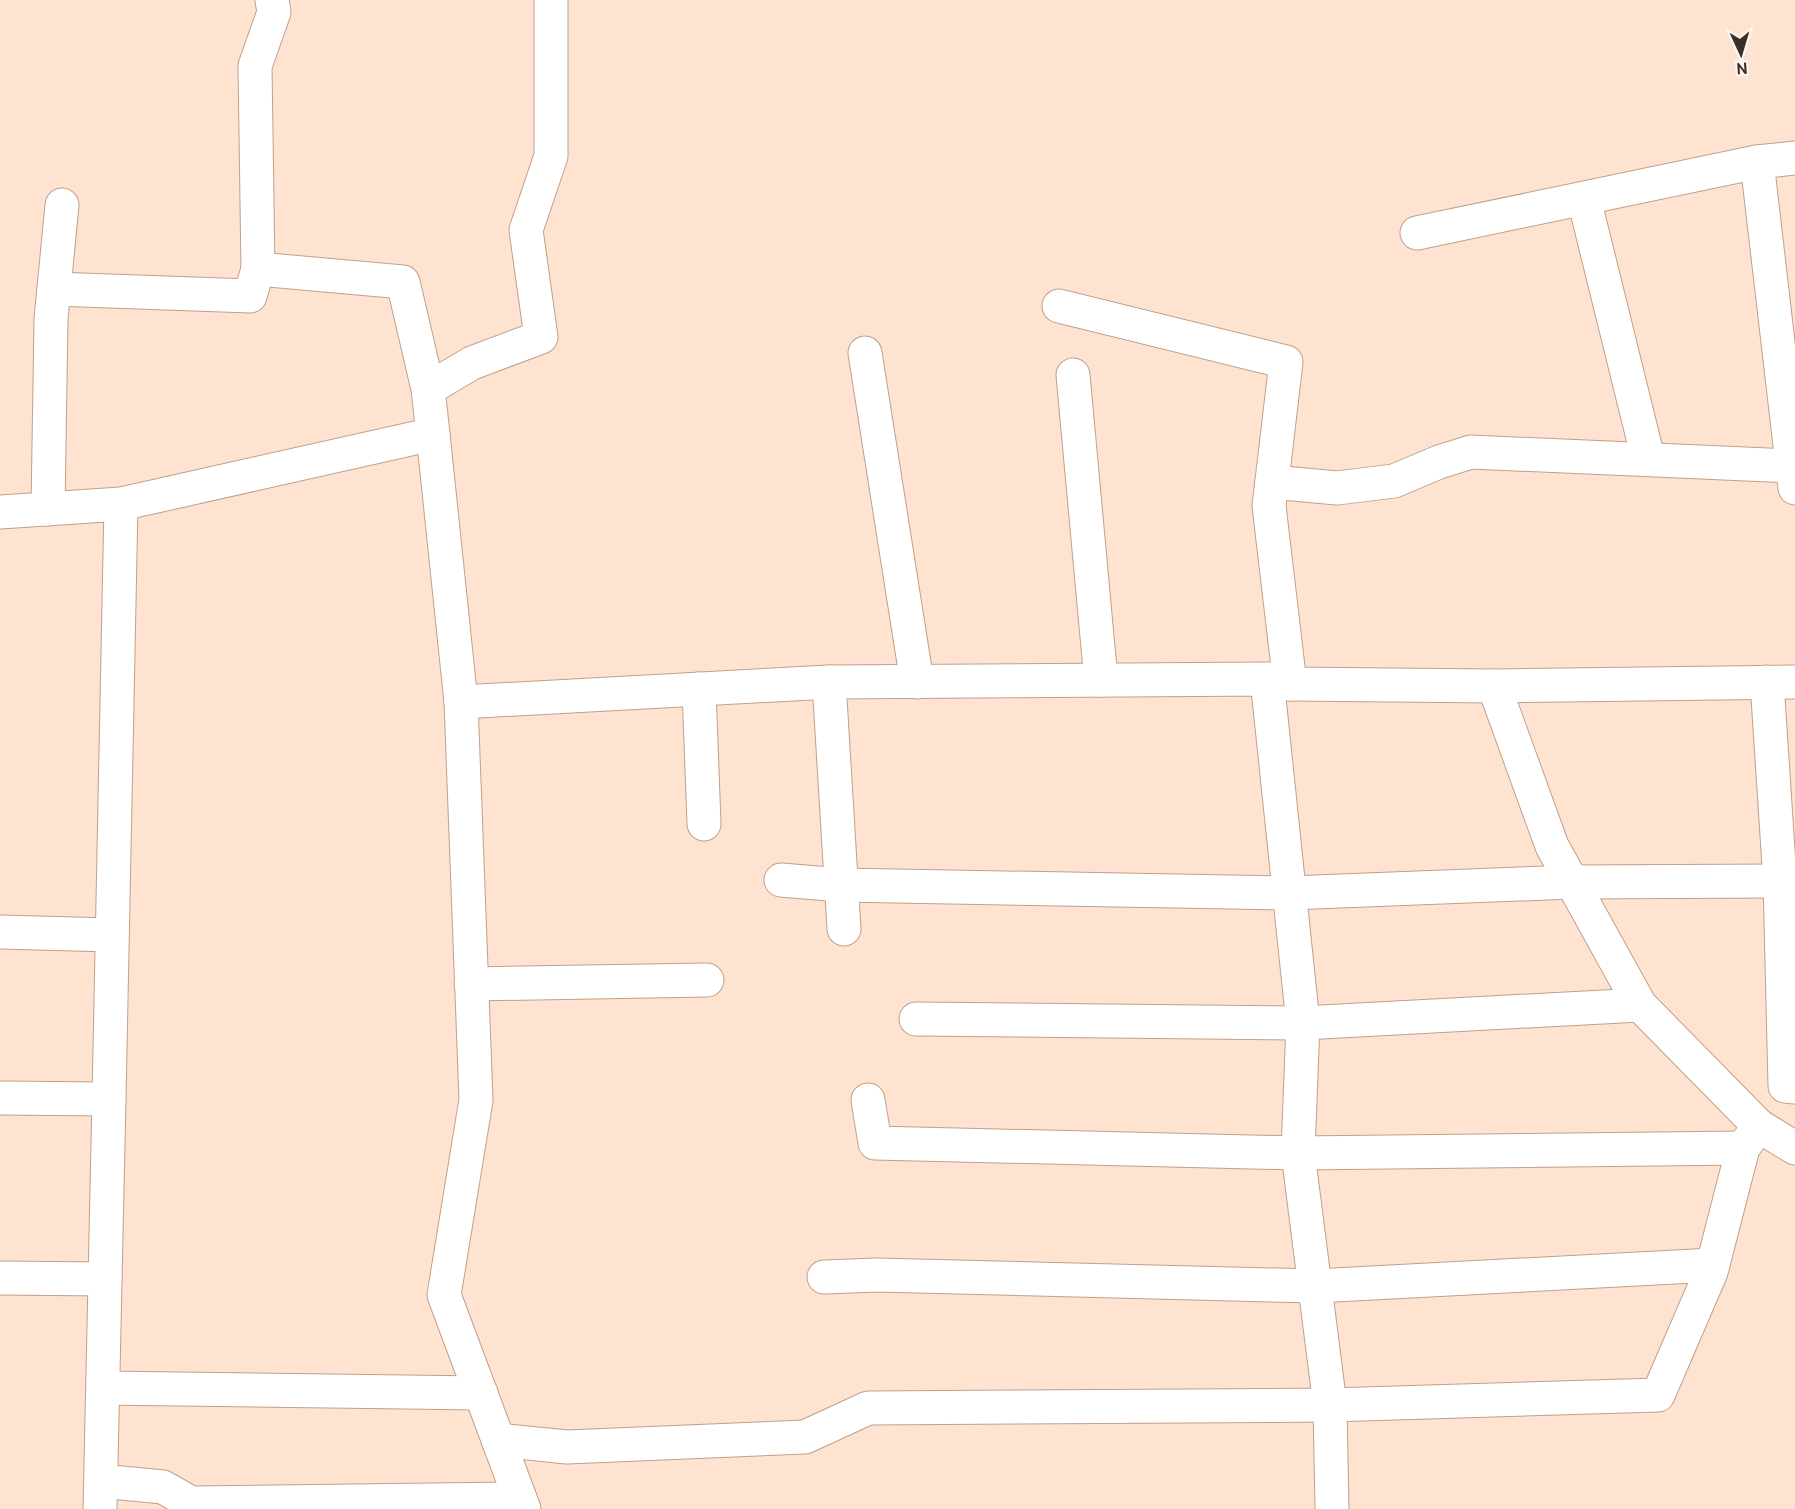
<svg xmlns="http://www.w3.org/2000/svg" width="1795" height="1509" font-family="Cabin,sans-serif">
  <rect width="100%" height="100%" fill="#fee3d1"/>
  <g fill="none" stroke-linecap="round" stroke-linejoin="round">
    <g stroke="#c0a08b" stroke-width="35">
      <g id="minor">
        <polyline points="1757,162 1795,488"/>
        <polyline points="1584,199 1648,458"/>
        <polyline points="1417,233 1757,162 1795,158"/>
        <polyline points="54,289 250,296 258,269"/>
        <polyline points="1059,306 1286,362 1269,506 1290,684"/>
        <polyline points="865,353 917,682"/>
        <polyline points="1073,375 1101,680"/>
        <polyline points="428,389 472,363 541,337 526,230 551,156 551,0"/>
        <polyline points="433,434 461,702 476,1100 444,1295 524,1509"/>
        <polyline points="1272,482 1337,488 1394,481 1439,462 1471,452 1792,466"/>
        <polyline points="121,504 433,434 428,389 403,282 258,269 255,66 274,12 272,0"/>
        <polyline points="48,509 51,319 62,205"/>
        <polyline points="0,512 121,504 109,1099 0,1098"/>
        <polyline points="1269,679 1290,684 1494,686 1795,682"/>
        <polyline points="829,682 844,929"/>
        <polyline points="1767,682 1780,881 1785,1086 1795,1087"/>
        <polyline points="1494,686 1552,846 1640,1005 1759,1126 1795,1148"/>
        <polyline points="699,689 704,824"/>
        <polyline points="461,702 829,682 1267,679 1303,1023 1298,1153 1330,1405 1332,1509"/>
        <polyline points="781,880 841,885 1289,893 1572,882 1780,881"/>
        <polyline points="0,932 112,935"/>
        <polyline points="471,984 707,980"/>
        <polyline points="916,1019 1303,1023 1640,1005"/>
        <polyline points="868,1100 875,1143 1298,1153 1743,1148"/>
        <polyline points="824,1277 877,1275 1315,1286 1713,1265"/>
        <polyline points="0,1278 105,1279"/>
        <polyline points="103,1388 481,1393"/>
        <polyline points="498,1440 567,1447 805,1437 868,1408 1330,1405 1658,1395 1711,1272 1743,1148 1759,1126"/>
        <polyline points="101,1481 163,1487 191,1503 520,1499"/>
        <polyline points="100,1509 109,1099"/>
      </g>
    </g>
    <use href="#minor" stroke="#fff" stroke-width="33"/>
  </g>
  <g transform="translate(1741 54) rotate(176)" stroke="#fcf5f0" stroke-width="4.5" paint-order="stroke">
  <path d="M0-4.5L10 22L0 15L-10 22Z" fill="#3b2e26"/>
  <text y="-9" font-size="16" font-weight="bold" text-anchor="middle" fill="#3b2e26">N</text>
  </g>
</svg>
